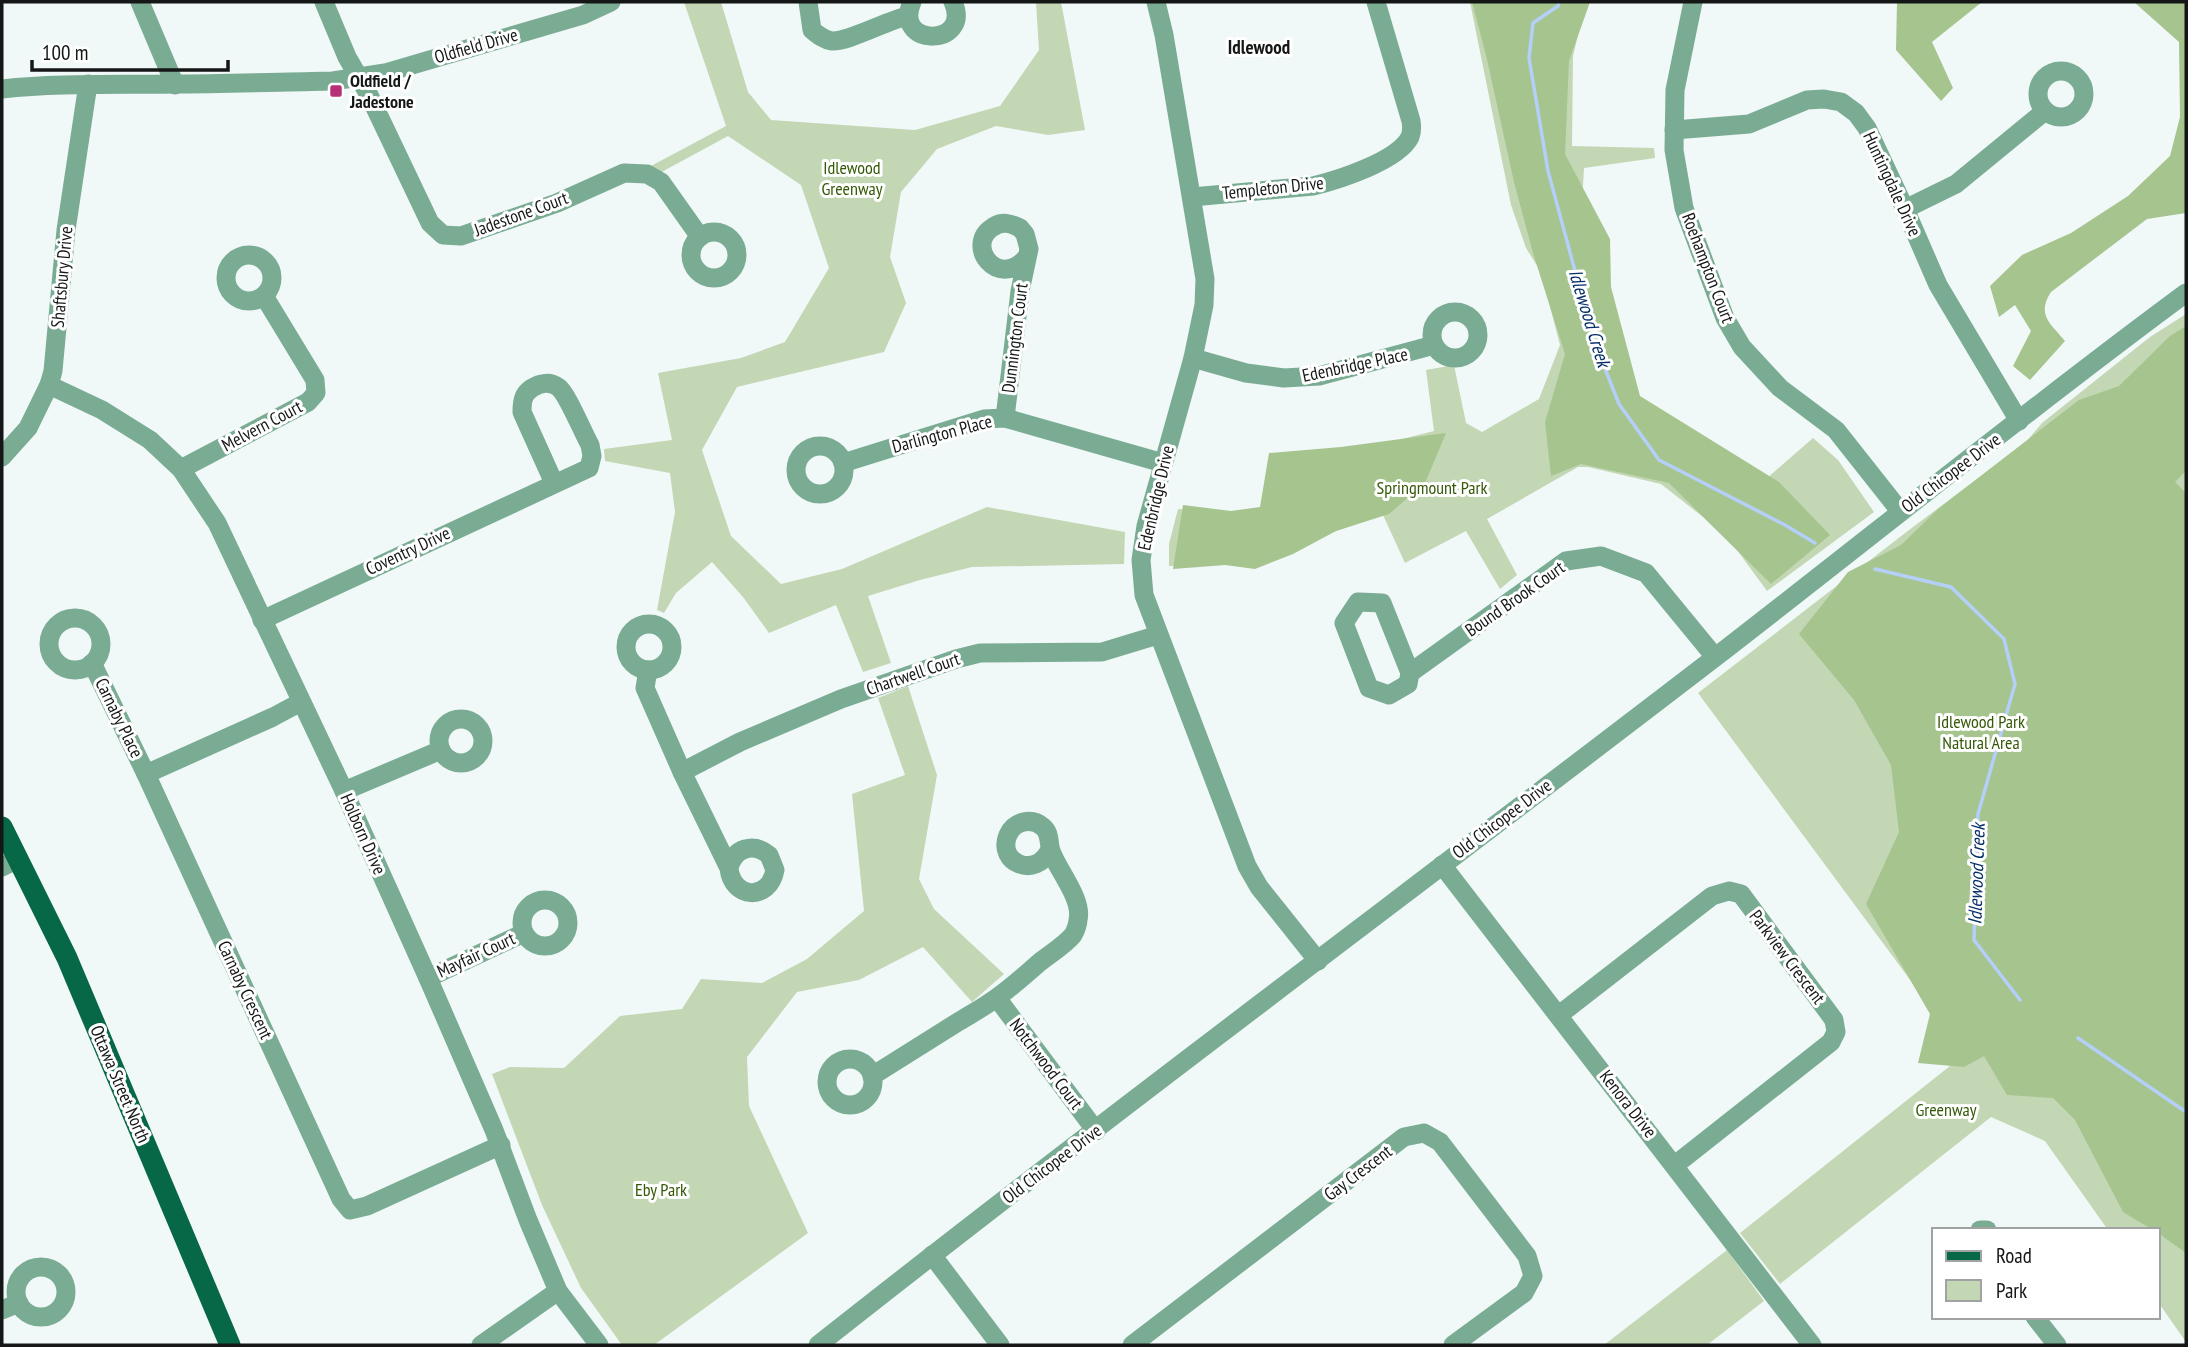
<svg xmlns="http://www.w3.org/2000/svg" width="2188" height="1347" font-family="'PT Sans Narrow',sans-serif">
  <rect width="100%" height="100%" fill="#f1f8f8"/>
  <g fill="#c3d7b5">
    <polygon points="684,2 721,2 748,92 771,120 915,130 1000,106 1039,50 1036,2 1061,2 1085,130 1048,135 996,126 937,149 901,192 890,257 906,303 884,352 737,387 702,450 731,536 781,584 842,569 987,507 1125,532 1124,564 972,567 920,580 868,596 891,663 863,672 836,605 769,633 743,597 712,562 676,593 664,613 657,610 675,512 670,473 605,461 604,449 672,440 658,373 741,358 785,342 829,268 801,185 728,136 658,174 649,167 726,126"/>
    <polygon points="1470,2 1586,2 1573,56 1572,146 1654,148 1655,158 1584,168 1582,202 1636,398 1766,479 1813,438 1838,460 1874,512 1767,591 1737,550 1703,517 1661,484 1588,467 1578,467 1487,519 1517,575 1500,589 1466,531 1405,563 1383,515 1247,561 1169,566 1169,544 1178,509 1269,518 1315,461 1434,431 1426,370 1454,365 1466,423 1482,432 1539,399 1560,345 1541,272 1526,248 1511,205"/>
    <polygon points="2186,314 2186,1342 2158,1302 2158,1230 2108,1230 2045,1141 1991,1117 1780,1284 1740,1233 1965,1054 1698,693 1909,530 2025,443 2042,423 2150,337"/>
    <polygon points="908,686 937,775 919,879 934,909 1004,974 972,1002 923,947 859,980 797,992 747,1057 749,1106 808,1233 654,1345 622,1345 581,1288 542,1205 492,1074 510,1067 564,1068 620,1016 682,1009 701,979 762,983 807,959 864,911 852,794 905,775 878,698"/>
    <polygon points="1727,1250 1764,1301 1707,1345 1604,1345"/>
  </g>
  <g fill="#a6c48e">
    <polygon points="1472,2 1590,2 1569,61 1565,154 1610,239 1611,287 1640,396 1779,482 1830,535 1771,584 1669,483 1581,464 1551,476 1545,422 1565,354 1533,253 1514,182 1486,55"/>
    <polygon points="1897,2 1982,2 1932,42 1953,88 1941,101 1896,50"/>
    <path d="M2134 2H2186V213L2147 219 2051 292C2036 315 2051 324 2065 341L2030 380 2013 366 2031 331 2015 305 1999 317 1990 286 2022 255 2071 233 2128 196 2170 156 2180 117 2179 42Z"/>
    <polygon points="2186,326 2186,471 2175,482 2186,493 2186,1253 2158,1233 2158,1230 2153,1230 2123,1212 2075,1120 2053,1098 2007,1095 1984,1056 1964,1067 1918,1063 1930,1014 1866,904 1899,832 1891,765 1854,700 1799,634 1848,572 1901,545 1938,509 2079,400 2119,386 2170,336"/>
    <polygon points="1446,433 1425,483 1389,514 1336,531 1293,554 1255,569 1225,565 1173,569 1183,505 1231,511 1260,507 1269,453 1341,447"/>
  </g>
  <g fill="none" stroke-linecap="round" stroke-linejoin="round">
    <g stroke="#b4d0f9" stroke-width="3.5">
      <polyline points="1559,2 1558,6 1533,23 1529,58 1548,171 1594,341 1619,404 1659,460 1785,525 1815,543"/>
      <polyline points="1875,569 1951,587 2004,639 2015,684 1978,814 1974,940 2020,1000"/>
      <polyline points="2078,1038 2186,1112"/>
    </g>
    <g stroke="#7aac94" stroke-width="19">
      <polyline points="140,2 175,85"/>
      <polyline points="324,2 347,57 369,95 430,223 443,235 461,236 557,203 624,173 647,174 661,182 700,237"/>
      <path d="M808 2 812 30C818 35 824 40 832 41 848 42 888 20 908 16"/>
      <path d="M912 2C892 48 973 47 953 2"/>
      <polyline points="1156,2 1164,35 1205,279 1204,305 1193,358 1146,526 1141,560 1144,595 1247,866 1259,887 1318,961"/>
      <polyline points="1693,2 1675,90 1674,150 1684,208 1725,318 1742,347 1780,388 1836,430 1900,511"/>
      <circle cx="2061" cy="94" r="23"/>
      <path d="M2 89C59 83 116 85 173 84 226 84 280 82 333 81L385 73 583 15 611 2"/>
      <polyline points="1674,130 1749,124 1807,100 1824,99 1841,102 1856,113 1867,128 1905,209 1938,285 2019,421"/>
      <path d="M1192 197 1313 186C1338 180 1398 161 1410 137 1412 132 1412 127 1411 121L1376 2"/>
      <polyline points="1905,209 1956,184 2045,111"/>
      <circle cx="714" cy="255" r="23"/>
      <circle cx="249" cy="278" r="23"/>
      <circle cx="1455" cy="335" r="23"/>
      <polyline points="1193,358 1246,373 1284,378 1319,376 1434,345"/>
      <polyline points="49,385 102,410 150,440 181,469 217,523 344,791 428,978 494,1130 528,1220 558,1291 599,1345"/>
      <path d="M1005 418 1020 291 1029 249 1025 234 1020 228C1010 223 1002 221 993 227 964 245 998 290 1026 258"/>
      <circle cx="820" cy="470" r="24"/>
      <polyline points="2,457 28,428 49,385 53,371 66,230 88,84"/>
      <polyline points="843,463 984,419 1005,418 1163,463"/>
      <polyline points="181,469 308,402 316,393 315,380 264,296"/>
      <circle cx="75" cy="644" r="26"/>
      <path d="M262 620 589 468 592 456 590 445C583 433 567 393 558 387 550 381 540 383 532 388 523 394 522 401 522 412L554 483"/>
      <circle cx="649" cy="647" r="23"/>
      <polyline points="92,663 146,774"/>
      <path d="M648 670 645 688 682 772 729 868C732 899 769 902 775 870L769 855C753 842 734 848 729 868"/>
      <polyline points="1410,673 1382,603 1358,602 1344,623 1369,688 1389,695 1408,684 1410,673 1566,561 1601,556 1646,573 1715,657"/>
      <polyline points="301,702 273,717 146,774 341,1199 350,1210 367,1206 501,1145"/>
      <circle cx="461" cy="741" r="22"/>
      <polyline points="682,772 740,742 841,699 956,659 980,653 1102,652 1158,635"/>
      <polyline points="344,791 441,750"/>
      <polyline points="1442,865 1812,1345"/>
      <polyline points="2,867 18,859"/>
      <circle cx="545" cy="923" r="23"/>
      <polyline points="428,978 524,933"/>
      <polyline points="997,998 1096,1131"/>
      <polyline points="1559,1015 1712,896 1729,891 1741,894 1834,1020 1836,1032 1831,1042 1675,1165"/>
      <circle cx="850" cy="1082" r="23"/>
      <path d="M872 1076C901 1058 929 1040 958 1022 971 1014 986 1006 999 996 1013 986 1026 974 1040 962 1050 954 1065 945 1073 935 1075 932 1078 924 1078 920 1083 899 1058 871 1051 851 1048 843 1051 834 1043 827 1032 817 1014 821 1008 835 996 863 1037 880 1050 849"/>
      <polyline points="1980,1230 1987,1230"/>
      <polyline points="932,1255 1000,1345"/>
      <circle cx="41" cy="1292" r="25"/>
      <polyline points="2,1310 19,1303"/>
      <polyline points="2035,1317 2057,1345"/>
      <polyline points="481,1345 558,1291"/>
      <path d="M818 1345C1113 1112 1415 888 1713 659 1871 537 2026 411 2186 293"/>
      <polyline points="1132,1345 1404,1137 1424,1133 1440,1142 1527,1256 1533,1276 1524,1293 1453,1345"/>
    </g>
    <polyline stroke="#076848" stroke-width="21" points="2,827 67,958 230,1345"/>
  </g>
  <rect fill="#b63175" stroke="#fff" stroke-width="2.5" x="329" y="84" width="14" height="14" rx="3.5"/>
  <g text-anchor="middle" stroke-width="6" stroke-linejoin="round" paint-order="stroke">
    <g font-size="18" fill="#151717" stroke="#fff">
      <text transform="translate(476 46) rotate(-16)" y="6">Oldfield Drive</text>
      <text transform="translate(1892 184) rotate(65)" y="6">Huntingdale Drive</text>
      <text transform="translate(1273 188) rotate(-6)" y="6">Templeton Drive</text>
      <text transform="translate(521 214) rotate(-20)" y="6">Jadestone Court</text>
      <text transform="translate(1708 268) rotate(69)" y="6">Roehampton Court</text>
      <text transform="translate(62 277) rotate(-85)" y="6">Shaftsbury Drive</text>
      <text transform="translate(1015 338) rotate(-83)" y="6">Dunnington Court</text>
      <text transform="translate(1355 365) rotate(-12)" y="6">Edenbridge Place</text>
      <text transform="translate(262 426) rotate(-28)" y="6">Melvern Court</text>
      <text transform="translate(942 434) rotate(-15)" y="6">Darlington Place</text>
      <text transform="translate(1951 473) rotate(-37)" y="6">Old Chicopee Drive</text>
      <text transform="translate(1156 498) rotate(-77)" y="6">Edenbridge Drive</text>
      <text transform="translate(408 551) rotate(-25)" y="6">Coventry Drive</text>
      <text transform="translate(1515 599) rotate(-35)" y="6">Bound Brook Court</text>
      <text transform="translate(913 674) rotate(-19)" y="6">Chartwell Court</text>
      <text transform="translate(119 718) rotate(64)" y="6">Carnaby Place</text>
      <text transform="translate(1502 819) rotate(-37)" y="6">Old Chicopee Drive</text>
      <text transform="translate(363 834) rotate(66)" y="6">Holborn Drive</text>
      <text transform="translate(476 955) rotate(-25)" y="6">Mayfair Court</text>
      <text transform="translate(1787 957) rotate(53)" y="6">Parkview Crescent</text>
      <text transform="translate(245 990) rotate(65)" y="6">Carnaby Crescent</text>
      <text transform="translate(1046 1064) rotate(53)" y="6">Notchwood Court</text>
      <text transform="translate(120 1084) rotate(67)" y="6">Ottawa Street North</text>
      <text transform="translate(1628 1104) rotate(52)" y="6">Kenora Drive</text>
      <text transform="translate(1052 1164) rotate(-37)" y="6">Old Chicopee Drive</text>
      <text transform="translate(1358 1173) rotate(-37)" y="6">Gay Crescent</text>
    </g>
    <g font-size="18" font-weight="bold" fill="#151717" stroke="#fff" text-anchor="start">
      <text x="350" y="87">Oldfield /<tspan x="350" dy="21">Jadestone</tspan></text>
    </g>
    <g font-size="18" fill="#355807" stroke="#fff">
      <text x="852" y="174">Idlewood<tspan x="852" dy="21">Greenway</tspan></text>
      <text x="1432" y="494">Springmount Park</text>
      <text x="1981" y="728">Idlewood Park<tspan x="1981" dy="21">Natural Area</tspan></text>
      <text x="1946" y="1116">Greenway</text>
      <text x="661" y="1196">Eby Park</text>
    </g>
    <g font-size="19" font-weight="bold" fill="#151717" stroke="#fff">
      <text x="1259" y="54">Idlewood</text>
    </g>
    <g font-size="19" font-style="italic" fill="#062f69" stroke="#fff">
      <text transform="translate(1590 318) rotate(73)" y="7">Idlewood Creek</text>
      <text transform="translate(1976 874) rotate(-88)" y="7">Idlewood Creek</text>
    </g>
  </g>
  <rect width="2188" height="1347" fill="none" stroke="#151717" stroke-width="7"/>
  <rect x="1932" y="1228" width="228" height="91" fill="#ffffff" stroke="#a1a2a2" stroke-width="2"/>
  <rect x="1946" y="1251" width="35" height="10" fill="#076848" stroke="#a1a2a2" stroke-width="2"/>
  <text x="1996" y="1263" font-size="21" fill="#151717">Road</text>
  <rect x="1946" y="1280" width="35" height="21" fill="#c3d7b5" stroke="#a1a2a2" stroke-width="2"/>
  <text x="1996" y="1298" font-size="21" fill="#151717">Park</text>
  <path d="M32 60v10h196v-10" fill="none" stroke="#151717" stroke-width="3.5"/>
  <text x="42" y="60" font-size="21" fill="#151717" stroke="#ffffff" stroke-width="5" paint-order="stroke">100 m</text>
</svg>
